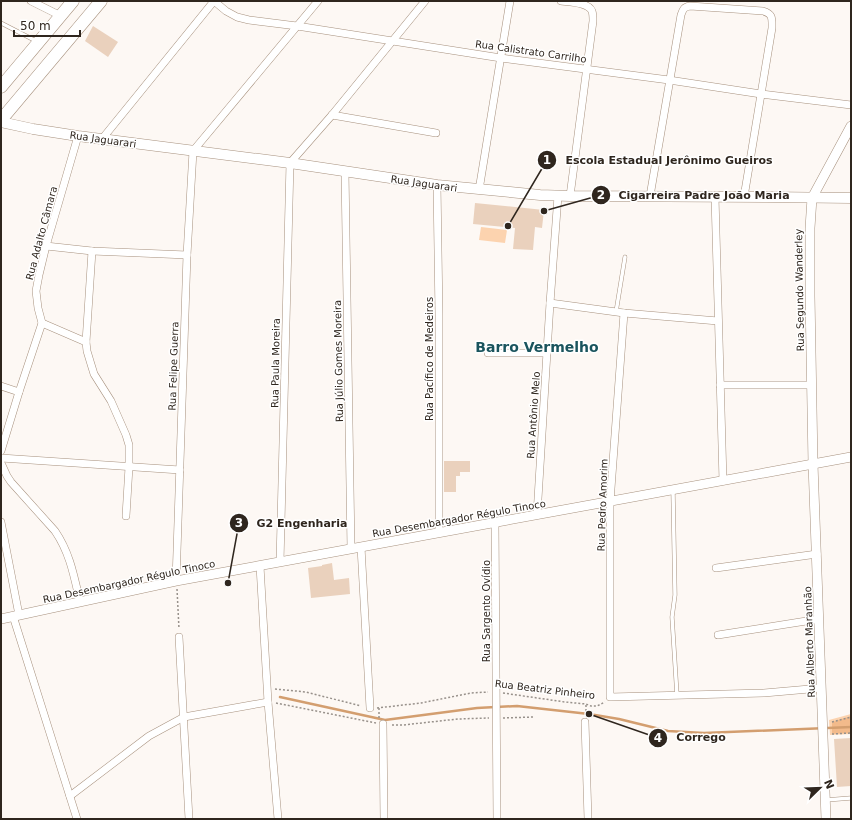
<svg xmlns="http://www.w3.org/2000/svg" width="852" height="820" font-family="'DejaVu Sans',sans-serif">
  <rect width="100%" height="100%" fill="#fdf8f4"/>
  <g fill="#fcd3af">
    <polygon points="481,227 507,230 505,243 479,240"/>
    <polygon points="851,714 851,734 830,735 829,720"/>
  </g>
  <polygon fill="#f2ba8b" points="851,716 851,733 832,734 832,722"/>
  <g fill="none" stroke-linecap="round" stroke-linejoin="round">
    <polyline stroke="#d39e6f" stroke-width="2.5" points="280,697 385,720 477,708 517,706 589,714 619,719 668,731 704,733 851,727"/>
  </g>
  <g fill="#ead1bd">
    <polygon points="93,26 118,42 108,57 85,41"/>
    <polygon points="475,203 544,210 542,228 535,227 533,250 513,249 515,228 473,224"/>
    <polygon points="444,461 470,461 470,472 460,472 460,476 456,476 456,492 444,492"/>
    <polygon points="332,563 334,580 349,578 350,594 311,598 308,568 322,566 322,565"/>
    <polygon points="851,738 851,786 837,787 834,739"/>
  </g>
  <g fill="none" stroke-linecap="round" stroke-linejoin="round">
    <g stroke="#a7917e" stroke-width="4.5">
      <g id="service">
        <polyline points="1,23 36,41"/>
        <polyline points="616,312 625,257"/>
        <polyline points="673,491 675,595 672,617 677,695"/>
        <polyline points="826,800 851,798"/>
      </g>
    </g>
    <g stroke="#a7917e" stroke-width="8">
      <g id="minor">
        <polyline points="31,1 61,16"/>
        <polyline points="214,1 226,11 237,17 249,20 297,26 501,58 669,80 761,94 851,105"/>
        <path d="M561 1C569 2 588 2 592 11 593 14 593 18 593 21L570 196"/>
        <polyline points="332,115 436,133"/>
        <polyline points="102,139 214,1"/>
        <polyline points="345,172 351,549"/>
        <polyline points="437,185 439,315 439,533"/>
        <polyline points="479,190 510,1"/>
        <path d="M650 196 681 15C683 9 684 7 690 6L763 11C773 14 772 18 772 28L744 197"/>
        <polyline points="715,197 723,481"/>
        <polyline points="46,246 92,251 187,255"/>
        <polyline points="92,251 86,342 87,351 90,361 94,374 111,401 126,435 129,445 129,467 126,516"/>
        <polyline points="550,303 624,313 718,321"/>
        <polyline points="624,313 610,502 610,697 764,693 821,688"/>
        <polyline points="42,323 86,342"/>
        <polyline points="488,353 547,353"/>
        <polyline points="720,385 812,385"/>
        <polyline points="1,386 19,392"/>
        <polyline points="1,451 19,392 42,323 38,308 36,291 39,275 46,246 78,136"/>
        <polyline points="1,458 180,470"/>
        <path d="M1 463 7 476 11 482 55 531C70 553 74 576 80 602"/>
        <polyline points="537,515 550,303 558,196"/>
        <polyline points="1,522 19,615"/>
        <polyline points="495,523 497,819"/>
        <polyline points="361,547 370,708"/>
        <polyline points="280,562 290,163 332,115 425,1"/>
        <polyline points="260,566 268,702 278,819"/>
        <polyline points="716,568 817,554"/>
        <polyline points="176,581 187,255 193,151 318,1"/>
        <polyline points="13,616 77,819"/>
        <polyline points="718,635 819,619"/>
        <polyline points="179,637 189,819"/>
        <polyline points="585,722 588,819"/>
        <polyline points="383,724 384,819"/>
        <polyline points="70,796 149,736 184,717 268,702"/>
      </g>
    </g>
    <g stroke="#a7917e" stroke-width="10">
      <g id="tertiary">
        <polyline points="1,619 176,581 851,457"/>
        <polyline points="826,819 813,464 810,296 810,228 812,198 851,126"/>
      </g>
    </g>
    <g stroke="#a7917e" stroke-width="11">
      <polyline id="secondary" points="1,122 33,129 78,136 290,163 437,185 540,195 570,196 767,197 851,198"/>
    </g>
    <g stroke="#a7917e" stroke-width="13">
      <g id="primary">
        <polyline points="1,87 73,1"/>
        <polyline points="1,120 101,1"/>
      </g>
    </g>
    <g stroke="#98918b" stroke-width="1.5" stroke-dasharray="2 2" stroke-linecap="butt">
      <polyline points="177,589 179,629"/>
      <polyline points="275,689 306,692 361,706"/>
      <polyline points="503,693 565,702 586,704 591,706 597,706 605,702"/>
      <polyline points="276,703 376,723"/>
      <polyline points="377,708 421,703 471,693 488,692"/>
      <polyline points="586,715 586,704"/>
      <polyline points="379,718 379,708"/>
      <polyline points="503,718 533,717"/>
      <polyline points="832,722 851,717"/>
      <polyline points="392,725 403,725 458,719 489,718"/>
      <polyline points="832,734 851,733"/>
    </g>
    <use href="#service" stroke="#fff" stroke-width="3.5"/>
    <use href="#minor" stroke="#fff" stroke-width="7"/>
    <use href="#tertiary" stroke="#fff" stroke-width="9"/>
    <use href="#secondary" stroke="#fff" stroke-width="10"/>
    <use href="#primary" stroke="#fff" stroke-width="12"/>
  </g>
  <g text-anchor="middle" stroke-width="3" stroke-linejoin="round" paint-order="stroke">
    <g font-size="10" fill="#2f261e" stroke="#fff">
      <text transform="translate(531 51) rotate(8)" y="4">Rua Calistrato Carrilho</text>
      <text transform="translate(103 139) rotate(8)" y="4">Rua Jaguarari</text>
      <text transform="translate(424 183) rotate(8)" y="4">Rua Jaguarari</text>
      <text transform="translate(41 233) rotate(-75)" y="4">Rua Adalto Câmara</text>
      <text transform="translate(799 290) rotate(-91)" y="4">Rua Segundo Wanderley</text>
      <text transform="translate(429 359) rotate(-90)" y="4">Rua Pacífico de Medeiros</text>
      <text transform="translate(338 361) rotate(-91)" y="4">Rua Júlio Gomes Moreira</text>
      <text transform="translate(275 363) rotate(-89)" y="4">Rua Paula Moreira</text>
      <text transform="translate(173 366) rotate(-88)" y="4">Rua Felipe Guerra</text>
      <text transform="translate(533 415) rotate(-86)" y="4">Rua Antônio Melo</text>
      <text transform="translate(602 505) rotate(-88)" y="4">Rua Pedro Amorim</text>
      <text transform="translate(459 518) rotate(-10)" y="4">Rua Desembargador Régulo Tinoco</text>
      <text transform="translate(129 581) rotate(-12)" y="4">Rua Desembargador Régulo Tinoco</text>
      <text transform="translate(486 611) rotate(-90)" y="4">Rua Sargento Ovídio</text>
      <text transform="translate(809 642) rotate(-92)" y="4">Rua Alberto Maranhão</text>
      <text transform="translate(545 689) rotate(7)" y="4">Rua Beatriz Pinheiro</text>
    </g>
    <g font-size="14" font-weight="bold" fill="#1a545d" stroke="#fff">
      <text x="537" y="352">Barro Vermelho</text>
    </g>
  </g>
  <path fill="none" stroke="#2f261e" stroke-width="1.5" d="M508 226L547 160M544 211L601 195M228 583L239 523M589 714L658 738"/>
  <g fill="#2f261e" stroke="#fff" stroke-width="1.5">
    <circle cx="508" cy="226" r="4"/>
    <circle cx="544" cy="211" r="4"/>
    <circle cx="228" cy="583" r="4"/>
    <circle cx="589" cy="714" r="4"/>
    <circle cx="547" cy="160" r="10"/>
    <circle cx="601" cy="195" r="10"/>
    <circle cx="239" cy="523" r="10"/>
    <circle cx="658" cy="738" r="10"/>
  </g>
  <g font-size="12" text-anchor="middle" font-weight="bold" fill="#fff">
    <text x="547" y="164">1</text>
    <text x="601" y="199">2</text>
    <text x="239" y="527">3</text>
    <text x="658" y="742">4</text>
  </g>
  <g font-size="11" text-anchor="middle" font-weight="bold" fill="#2f261e" stroke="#fff" stroke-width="3" stroke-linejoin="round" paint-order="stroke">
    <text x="669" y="164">Escola Estadual Jerônimo Gueiros</text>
    <text x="704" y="199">Cigarreira Padre João Maria</text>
    <text x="302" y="527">G2 Engenharia</text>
    <text x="701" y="741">Corrego</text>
  </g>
  <rect width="852" height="820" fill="none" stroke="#2f261e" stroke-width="4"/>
  <g transform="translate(820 788) rotate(67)" stroke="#ffffff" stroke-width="3" paint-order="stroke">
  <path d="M0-3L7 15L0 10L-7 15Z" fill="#2f261e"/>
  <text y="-6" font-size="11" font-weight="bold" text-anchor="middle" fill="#2f261e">N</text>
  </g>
  <path d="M14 30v6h66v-6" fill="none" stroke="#2f261e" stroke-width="2"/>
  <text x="20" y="30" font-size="12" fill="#2f261e" stroke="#ffffff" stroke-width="3" paint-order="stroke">50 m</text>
</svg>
